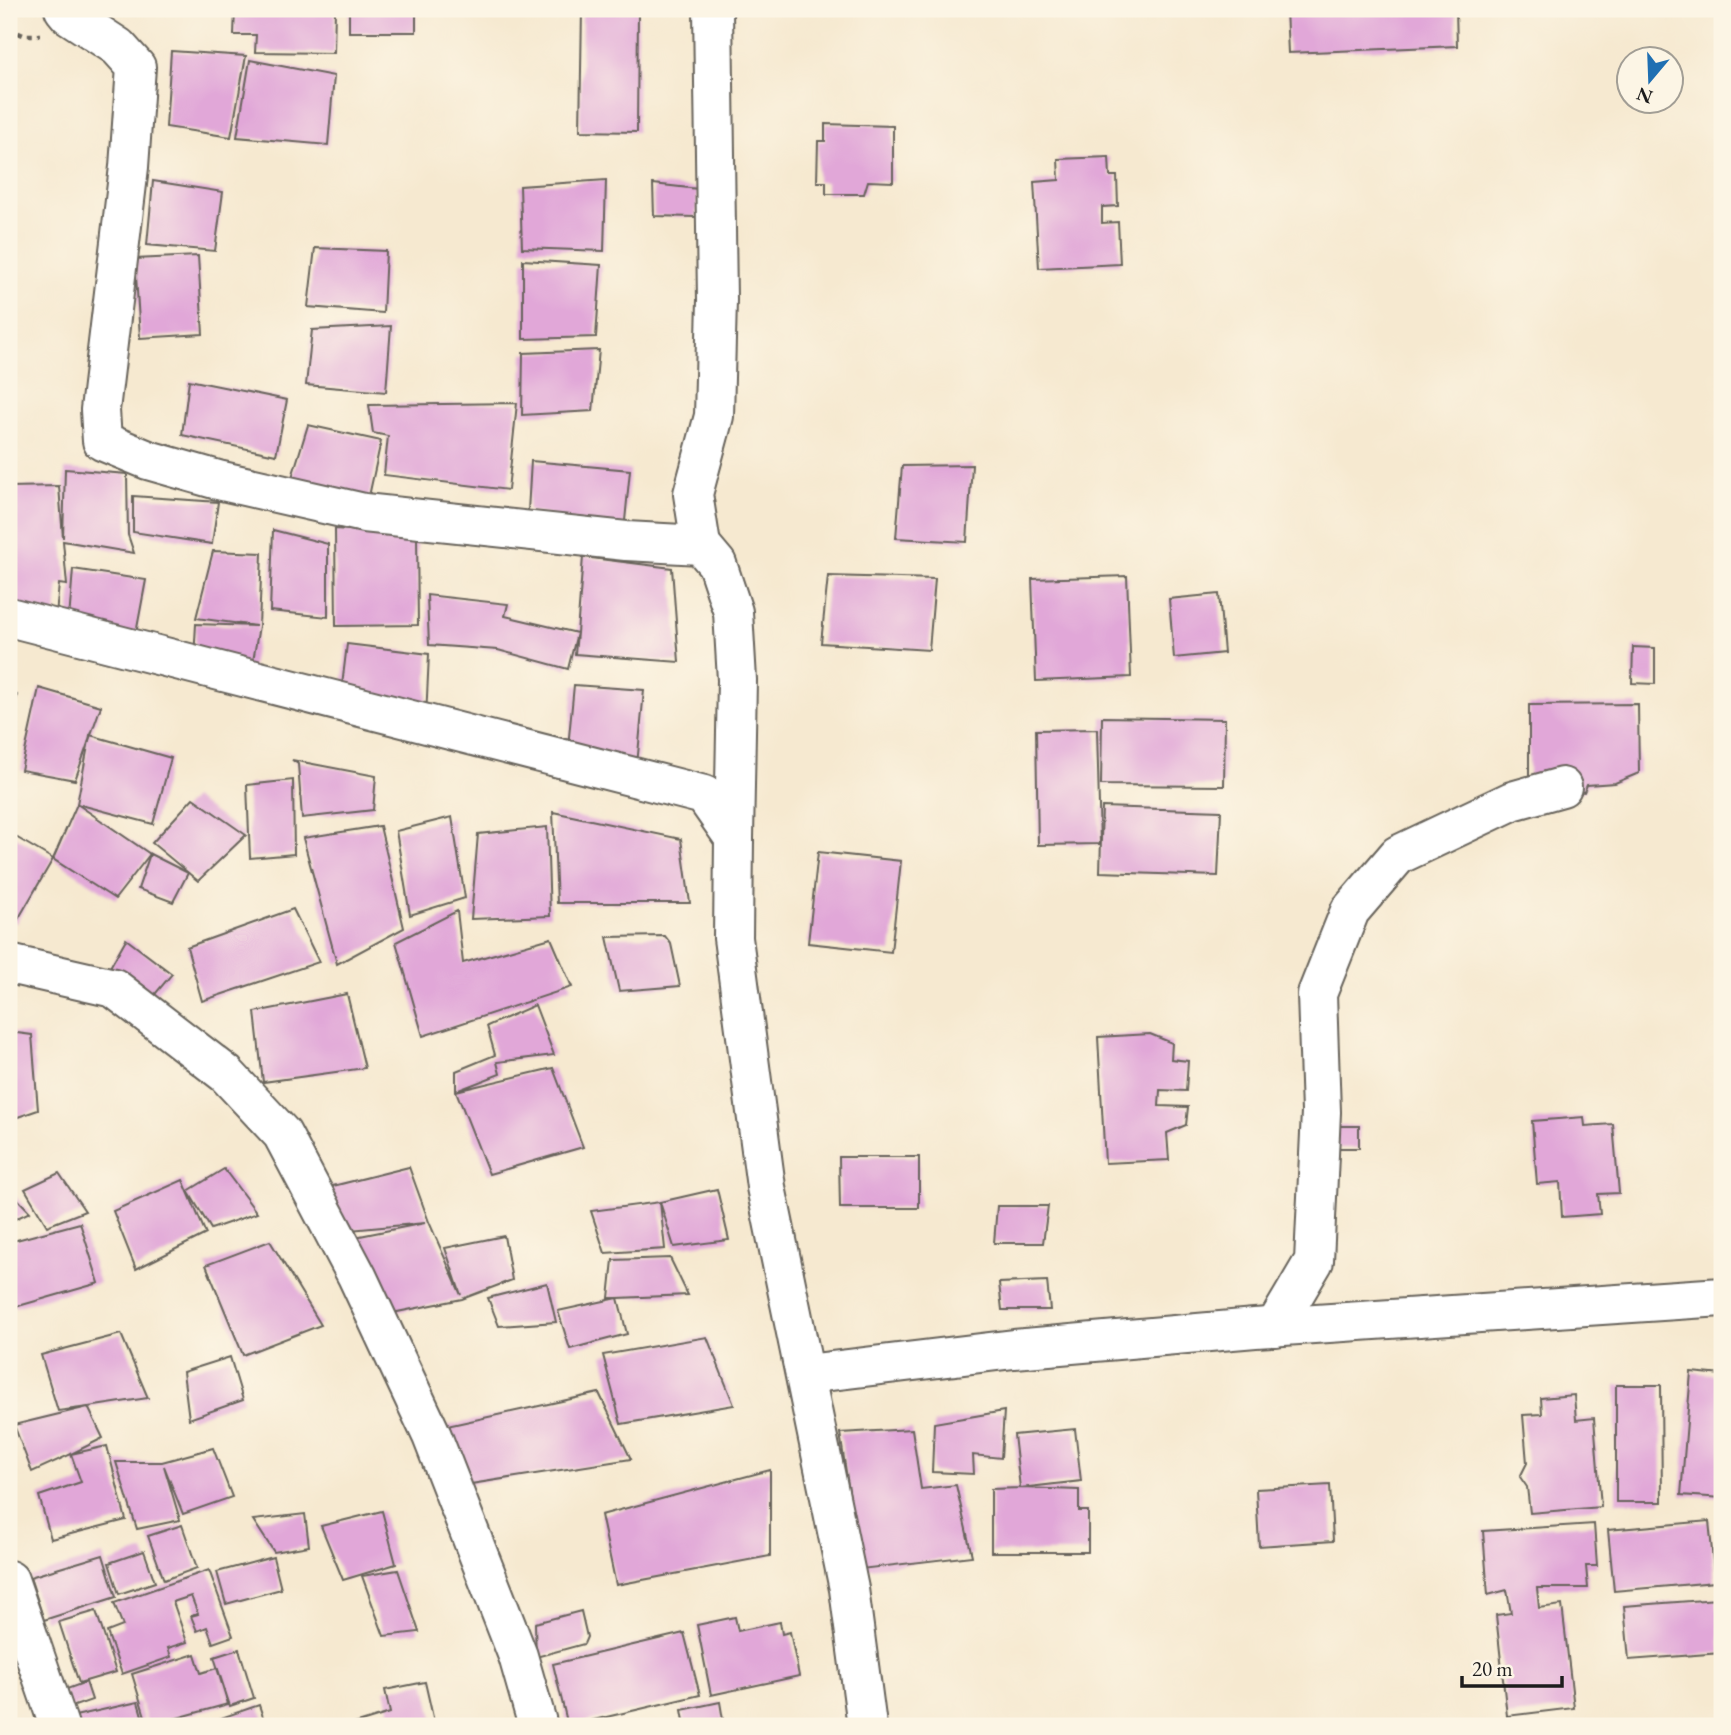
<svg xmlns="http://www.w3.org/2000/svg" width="1731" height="1735" font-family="'EB Garamond',serif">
  <rect width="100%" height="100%" fill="#fcf5e5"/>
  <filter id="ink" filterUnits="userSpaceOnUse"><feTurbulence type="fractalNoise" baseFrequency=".0143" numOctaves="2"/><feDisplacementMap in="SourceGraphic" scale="14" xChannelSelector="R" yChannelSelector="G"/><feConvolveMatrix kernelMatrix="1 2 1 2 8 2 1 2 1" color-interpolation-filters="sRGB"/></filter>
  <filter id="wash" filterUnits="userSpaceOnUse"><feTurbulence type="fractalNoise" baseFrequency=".00686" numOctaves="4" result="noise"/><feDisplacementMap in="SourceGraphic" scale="28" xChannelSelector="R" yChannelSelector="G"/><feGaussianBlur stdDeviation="1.57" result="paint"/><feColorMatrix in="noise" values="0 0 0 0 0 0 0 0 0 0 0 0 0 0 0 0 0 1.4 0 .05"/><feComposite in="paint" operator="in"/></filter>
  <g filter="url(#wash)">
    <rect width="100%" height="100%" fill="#f6e9d0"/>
    <g id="blocks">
      <g fill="#e1a7d8">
        <polygon points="235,9 335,9 334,53 255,52 256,35 234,35"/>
        <rect x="349" y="9" width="67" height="23"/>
        <polygon points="582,9 638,9 637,132 580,131"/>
        <polygon points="1286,9 1456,9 1457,46 1288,53"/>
        <polygon points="171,51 246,56 231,137 166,127"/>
        <polygon points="250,60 334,76 328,145 237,137"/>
        <polygon points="825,124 893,126 893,182 868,181 864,194 826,194 826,182 817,182 818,141 825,141"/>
        <polygon points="1109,157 1110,176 1117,176 1118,206 1102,207 1102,223 1118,222 1120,264 1039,268 1034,182 1059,180 1058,159"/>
        <polygon points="606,180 604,251 522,248 520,186"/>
        <polygon points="153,181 223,192 215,251 147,245"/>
        <polygon points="653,184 698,189 696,217 654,216"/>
        <polygon points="315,248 386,251 383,313 308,307"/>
        <polygon points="198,256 203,334 140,338 135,259"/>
        <polygon points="523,260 601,265 596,337 523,339"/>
        <polygon points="391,326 386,392 306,385 312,330"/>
        <polygon points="599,350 593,411 522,415 523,353"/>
        <polygon points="189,380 287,400 276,455 182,435"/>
        <polygon points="517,403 508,490 384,475 388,436 373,433 369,405"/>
        <polygon points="308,425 381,441 368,501 290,484"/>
        <polygon points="531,461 630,470 624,531 528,511"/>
        <polygon points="972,465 967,542 896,538 902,466"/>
        <polygon points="65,469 127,474 128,535 134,553 63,541 67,585 59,584 53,646 9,635 9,487 59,486 63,538"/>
        <polygon points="133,496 218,502 212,544 133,532"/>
        <polygon points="335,529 417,535 418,625 336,626"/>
        <polygon points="273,530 328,544 328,617 270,611"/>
        <polygon points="213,551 262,553 259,626 250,679 193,676 196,624 256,626 196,618"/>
        <polygon points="583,557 672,568 679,662 575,654 577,633 568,669 498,650 429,645 427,595 508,604 505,616 577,633"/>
        <polygon points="73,569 146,580 135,639 69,620"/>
        <polygon points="828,576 935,579 929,650 821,643"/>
        <polygon points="1127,576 1131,677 1036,681 1032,579"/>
        <polygon points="1219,594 1224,653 1174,658 1169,599"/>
        <polygon points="347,644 429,654 426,718 341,694"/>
        <polygon points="1633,647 1655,648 1655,684 1632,683"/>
        <polygon points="574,685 644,690 636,776 567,758"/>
        <polygon points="39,688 101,706 75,780 21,770"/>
        <polygon points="9,692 17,695 10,737 9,737"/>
        <polygon points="1638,704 1639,773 1615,783 1587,785 1584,792 1529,787 1529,705"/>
        <polygon points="1102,717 1225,719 1224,786 1101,785"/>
        <polygon points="1097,729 1100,844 1038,845 1036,730"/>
        <polygon points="90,735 171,758 153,824 77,804"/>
        <polygon points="292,760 376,776 373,810 302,818 298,764"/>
        <polygon points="293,780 294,854 250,858 247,785"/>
        <polygon points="193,798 246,835 198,881 152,843"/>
        <polygon points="77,804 150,854 115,899 53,859"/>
        <polygon points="1102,807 1221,811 1218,876 1100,872"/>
        <polygon points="553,812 681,839 690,903 557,903"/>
        <polygon points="452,817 465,898 410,915 396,831"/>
        <polygon points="380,826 404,928 337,964 303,838"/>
        <polygon points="547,827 550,916 471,919 478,834"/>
        <polygon points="9,833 53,859 16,923 9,919"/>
        <polygon points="818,852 901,861 891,952 808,943"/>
        <polygon points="150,854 188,873 173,902 138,889"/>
        <polygon points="293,909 319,962 202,1001 187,947"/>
        <polygon points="457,911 463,963 551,938 572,987 423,1036 396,942"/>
        <polygon points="665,936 671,944 680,986 619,991 607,937"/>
        <polygon points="126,939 172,974 146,1005 105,976"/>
        <polygon points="347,994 365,1068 263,1082 255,1012"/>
        <polygon points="535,1005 554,1055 497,1062 500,1074 456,1091 553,1068 583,1147 489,1174 456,1091 456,1071 495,1055 487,1026"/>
        <polygon points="9,1032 32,1035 38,1110 9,1120"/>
        <polygon points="1150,1034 1172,1043 1171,1059 1188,1061 1186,1091 1160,1090 1159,1106 1188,1107 1186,1125 1167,1133 1169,1160 1105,1163 1098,1037"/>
        <polygon points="1584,1117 1585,1126 1613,1124 1619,1193 1598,1194 1600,1214 1562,1217 1560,1182 1537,1184 1532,1121"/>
        <polygon points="1333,1126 1359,1126 1359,1148 1334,1148"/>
        <polygon points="839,1157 919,1157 919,1208 840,1208"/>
        <polygon points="409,1167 429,1222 461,1295 445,1248 504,1236 512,1280 462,1299 387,1314 350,1238 425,1223 350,1230 325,1188"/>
        <polygon points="224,1169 257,1213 211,1229 188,1191"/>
        <polygon points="59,1173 85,1211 47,1226 25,1189"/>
        <polygon points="183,1180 206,1234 136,1269 113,1211"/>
        <polygon points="717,1189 729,1240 674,1247 660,1202"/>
        <polygon points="9,1190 30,1212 9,1222"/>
        <polygon points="660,1202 665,1249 605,1253 591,1211"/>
        <polygon points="997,1206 1048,1206 1043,1243 994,1243"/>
        <polygon points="80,1223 99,1283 15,1307 9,1285 9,1242"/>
        <polygon points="270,1241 321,1325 243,1355 206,1265"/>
        <polygon points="670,1258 688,1295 618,1298 627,1334 570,1349 558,1311 618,1298 609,1298 613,1260"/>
        <polygon points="1047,1281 1050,1310 1002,1310 999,1283"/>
        <polygon points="547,1283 556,1322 499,1326 488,1298"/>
        <polygon points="121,1334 148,1398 88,1407 103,1438 71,1454 107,1446 126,1520 51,1539 39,1496 81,1482 71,1454 32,1472 14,1425 88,1407 58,1411 41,1355"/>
        <polygon points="707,1337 734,1405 621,1424 603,1355"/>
        <polygon points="230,1357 243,1400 189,1419 183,1372"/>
        <polygon points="1691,1372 1722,1375 1722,1498 1681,1495"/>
        <polygon points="1616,1385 1661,1385 1662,1502 1616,1502"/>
        <polygon points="599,1393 631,1459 458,1486 447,1426"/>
        <polygon points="1574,1395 1576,1420 1594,1418 1601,1507 1530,1513 1527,1487 1520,1477 1527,1463 1523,1415 1542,1414 1541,1398"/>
        <polygon points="1004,1411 1001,1458 973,1455 974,1474 932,1472 934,1423"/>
        <polygon points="912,1429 921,1489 956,1485 972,1556 861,1569 840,1433"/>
        <polygon points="1075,1429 1081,1481 1020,1488 1079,1490 1079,1511 1088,1511 1088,1552 991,1552 991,1489 1020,1488 1014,1435"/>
        <polygon points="213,1448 232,1497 183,1514 164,1466 180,1520 137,1529 116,1462 162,1462"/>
        <polygon points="770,1470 770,1556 616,1585 601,1515"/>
        <polygon points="1330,1485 1333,1541 1259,1546 1256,1489"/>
        <polygon points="382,1511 396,1564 343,1580 321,1526"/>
        <polygon points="305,1514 309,1546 274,1552 253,1520"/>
        <polygon points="1709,1521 1715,1582 1614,1591 1608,1530"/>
        <polygon points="1594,1524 1597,1566 1586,1566 1588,1588 1537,1588 1539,1608 1562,1605 1574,1708 1507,1716 1496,1615 1511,1613 1507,1590 1488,1595 1483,1531"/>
        <polygon points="182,1525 197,1568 164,1580 148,1536"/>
        <polygon points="144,1551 155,1582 119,1594 109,1563"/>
        <polygon points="103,1555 116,1597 44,1620 30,1577"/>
        <polygon points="273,1557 281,1589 226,1604 217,1572"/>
        <polygon points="209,1570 233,1636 213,1643 207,1627 197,1631 191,1616 198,1614 191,1596 173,1602 187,1642 168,1648 171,1657 122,1674 107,1632 123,1626 114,1603"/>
        <polygon points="398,1570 419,1632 384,1636 362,1576"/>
        <polygon points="1717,1599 1721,1653 1629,1660 1624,1606"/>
        <polygon points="96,1611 116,1672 79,1683 59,1622"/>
        <polygon points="581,1611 587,1637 584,1644 536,1657 535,1623"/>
        <polygon points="735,1617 738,1631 780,1622 782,1634 790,1632 799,1676 711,1695 697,1625"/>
        <polygon points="684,1633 700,1695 568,1726 553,1664"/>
        <polygon points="239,1649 254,1698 230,1706 214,1657"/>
        <polygon points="195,1654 201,1673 217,1668 228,1704 148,1726 132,1674"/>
        <polygon points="86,1682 92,1700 69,1708 64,1690"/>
        <polygon points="425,1682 435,1726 348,1726 390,1713 385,1690"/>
        <polygon points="138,1702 145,1726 78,1726 75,1716"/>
        <polygon points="720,1702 724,1726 685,1726 682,1710"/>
        <polygon points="259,1705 266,1726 224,1726 221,1718"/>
      </g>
    </g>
  </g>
  <g filter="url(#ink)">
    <use href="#blocks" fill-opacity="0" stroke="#68645b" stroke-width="2"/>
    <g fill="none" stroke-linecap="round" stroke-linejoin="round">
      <g stroke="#68645b" stroke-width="42">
        <g id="street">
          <polyline points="64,9 69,15 118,47 136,67 129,167 100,410 102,441 148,460 218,480 364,513 626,541 701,545 717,564 733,612 737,680 734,838"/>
          <polyline points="701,545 693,494 714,416 717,300 713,9"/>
          <polyline points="9,617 704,795 734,838 733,938 766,1187 849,1589 867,1726"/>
          <polyline points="9,964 114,988 226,1074 282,1134 357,1276 432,1436 518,1656 538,1726"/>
          <polyline points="1275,1327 1314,1261 1321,1112 1317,994 1350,911 1398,855 1512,801 1562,787"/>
          <polyline points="806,1374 1014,1349 1255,1328 1722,1297"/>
          <polyline points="9,1580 59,1726"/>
        </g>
      </g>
      <polyline stroke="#68645b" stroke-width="4.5" stroke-dasharray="5 5" stroke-linecap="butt" points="9,29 23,35 40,35"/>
      <use href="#street" stroke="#fff" stroke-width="38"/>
    </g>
  </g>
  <rect width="1731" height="1735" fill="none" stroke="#fcf5e5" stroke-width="35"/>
  <g transform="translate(1650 80) rotate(199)"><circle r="33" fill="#fcf5e5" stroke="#a29e95" stroke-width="2"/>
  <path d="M0-5L12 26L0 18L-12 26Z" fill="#1f6fb2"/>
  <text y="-10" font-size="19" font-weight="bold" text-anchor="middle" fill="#1c1c1c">N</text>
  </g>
  <path d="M1462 1676v10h100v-10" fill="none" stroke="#1c1c1c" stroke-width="3.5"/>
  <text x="1472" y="1676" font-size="21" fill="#1c1c1c" stroke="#fcf5e5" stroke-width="5" paint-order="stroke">20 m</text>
</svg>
